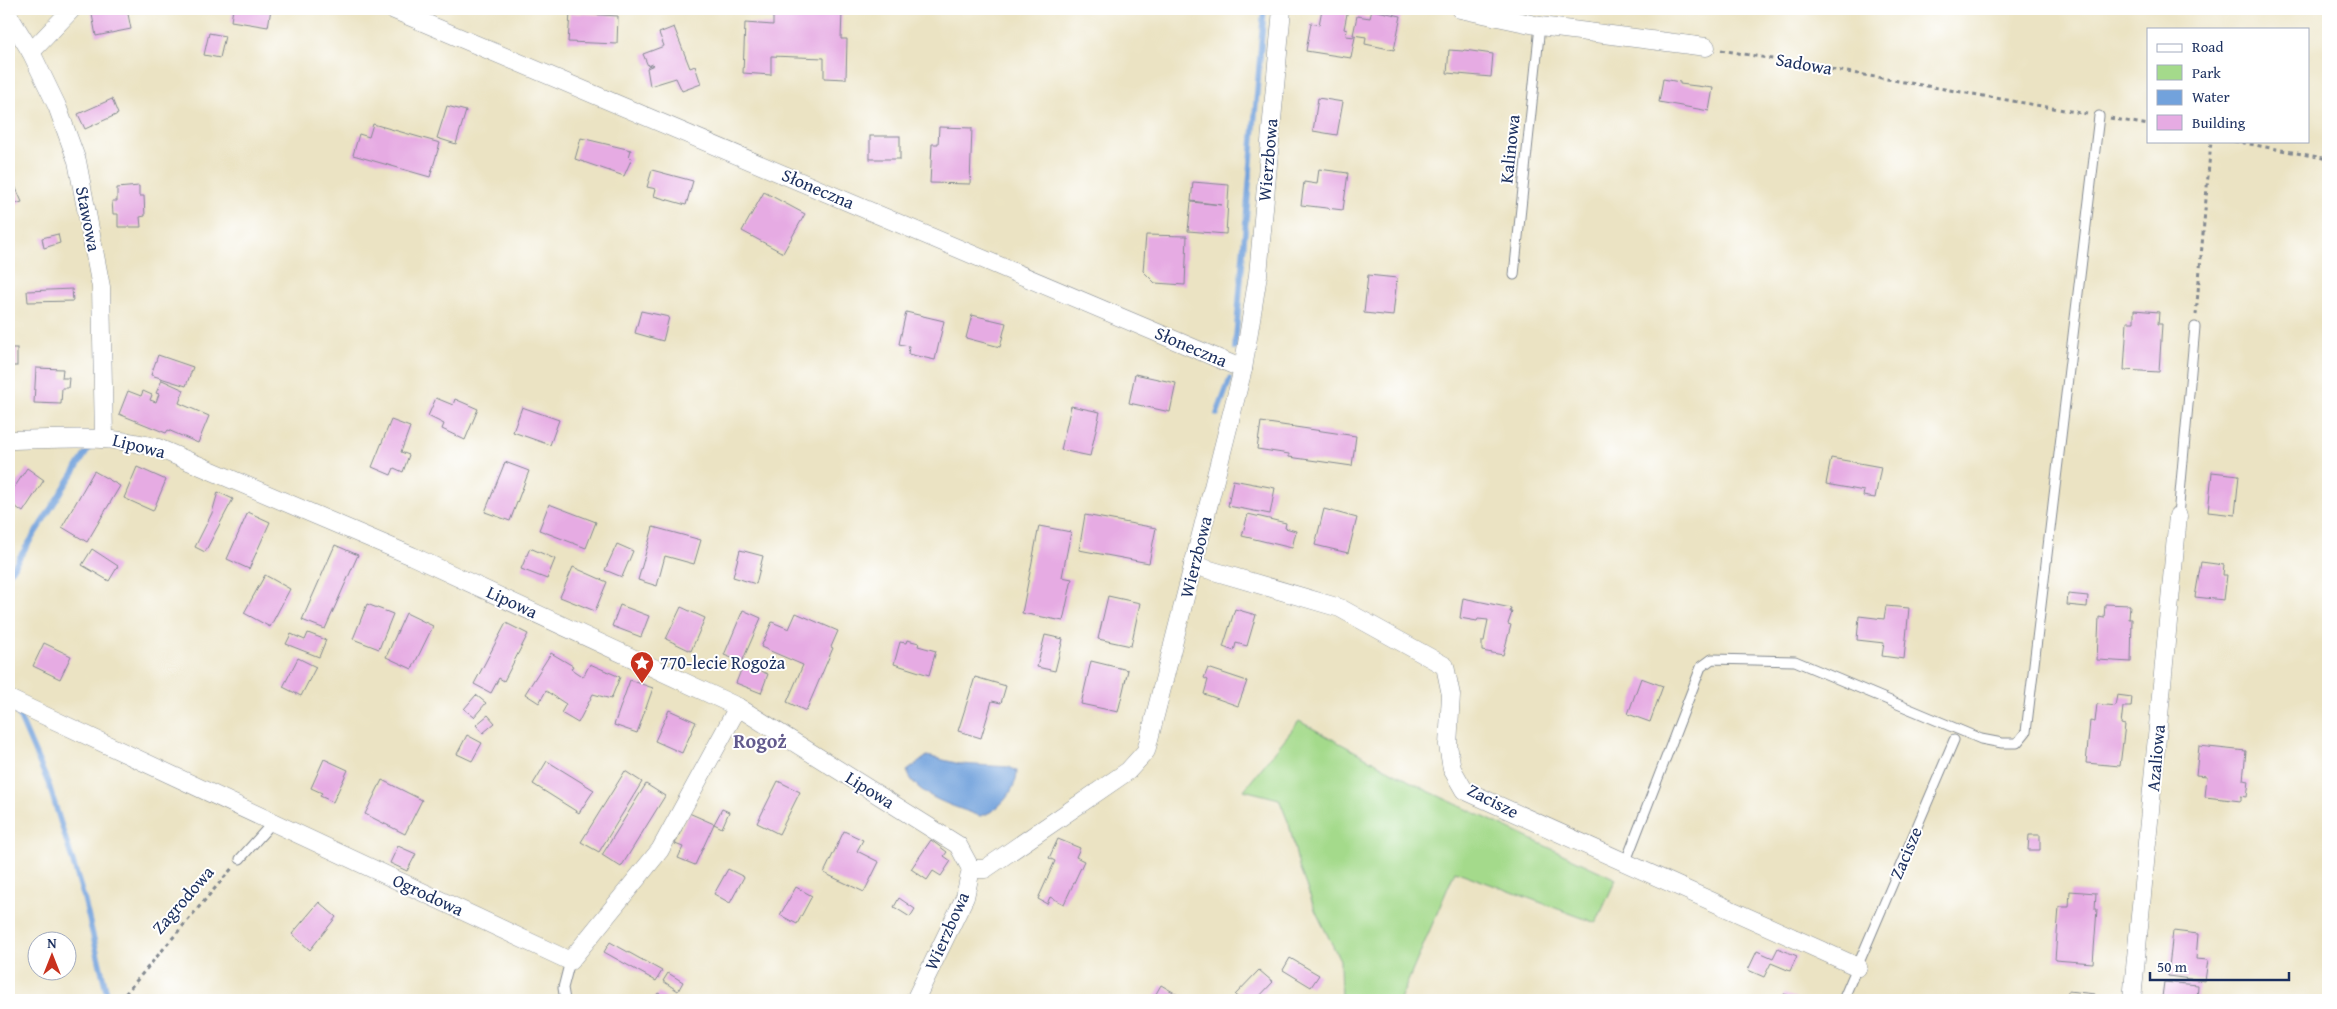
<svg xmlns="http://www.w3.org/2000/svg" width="2337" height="1009" font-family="'Gentium Book Plus',serif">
  <rect width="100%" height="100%" fill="#fff"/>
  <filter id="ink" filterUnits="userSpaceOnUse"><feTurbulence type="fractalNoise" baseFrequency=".02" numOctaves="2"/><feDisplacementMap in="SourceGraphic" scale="10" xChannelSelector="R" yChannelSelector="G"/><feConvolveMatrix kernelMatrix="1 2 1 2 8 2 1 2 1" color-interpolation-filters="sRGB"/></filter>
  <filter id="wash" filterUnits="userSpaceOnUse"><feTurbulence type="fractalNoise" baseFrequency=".0096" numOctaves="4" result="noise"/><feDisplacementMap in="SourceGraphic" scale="20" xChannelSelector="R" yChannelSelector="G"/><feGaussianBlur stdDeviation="1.12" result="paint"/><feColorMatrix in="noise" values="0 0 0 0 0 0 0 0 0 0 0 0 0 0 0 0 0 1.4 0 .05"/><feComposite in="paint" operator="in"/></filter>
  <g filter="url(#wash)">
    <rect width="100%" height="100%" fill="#ebe3c3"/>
    <polygon fill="#a4da8b" stroke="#608474" points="1299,721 1426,790 1616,879 1596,923 1455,871 1400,1000 1341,1000 1340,960 1316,912 1299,867 1289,824 1279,799 1244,790"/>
    <path fill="#72a2dc" stroke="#46689d" d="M927 756 960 764 1009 767 1017 771C1017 789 999 812 980 816 957 807 916 797 907 771Z"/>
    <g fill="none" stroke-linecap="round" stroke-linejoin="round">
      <g stroke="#72a2dc" stroke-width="5.5">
        <polyline points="1235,348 1264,9"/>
        <polyline points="1217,414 1230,379"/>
        <polyline points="9,574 88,450"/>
        <polyline points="17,711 49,785 84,898 108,998"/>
      </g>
    </g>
    <g id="blocks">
      <g fill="#e6abe3">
        <polygon points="91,9 127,9 131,29 96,36"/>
        <polygon points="233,9 271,9 268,27 231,21"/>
        <polygon points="773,9 842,12 841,39 847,39 846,79 824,78 824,58 771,56 771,75 743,73 745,23 773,25"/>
        <polygon points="1322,9 1348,9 1344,29 1347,30 1346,36 1355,37 1351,58 1306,51 1311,23 1319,25"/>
        <polygon points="1372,10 1401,16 1394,50 1365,44 1366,37 1353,35 1357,16 1370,18"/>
        <polygon points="570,13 618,16 617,44 568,42"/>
        <polygon points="674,27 690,68 695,66 701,84 682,91 676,78 650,86 647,68 654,65 653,64 648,66 643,54 664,46 659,33"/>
        <polygon points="209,33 225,36 220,58 204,55"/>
        <polygon points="1449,50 1463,51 1464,50 1493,54 1491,77 1447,73"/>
        <polygon points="1663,79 1680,82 1680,84 1713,88 1709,111 1659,102"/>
        <polygon points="1318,98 1343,102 1337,135 1313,131"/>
        <polygon points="112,99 118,114 85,129 78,114"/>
        <polygon points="447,106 466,111 456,144 437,138"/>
        <polygon points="373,124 440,143 430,177 353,155 359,134 369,137"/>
        <polygon points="939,127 972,128 970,184 930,183 932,144 938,144"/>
        <rect x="870" y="136" width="30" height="23"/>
        <polygon points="581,138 631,150 629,157 632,158 624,176 575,159"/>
        <polygon points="1319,169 1348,173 1343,210 1301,205 1304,182 1317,184"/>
        <polygon points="652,170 693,181 686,205 654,196 656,189 647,187"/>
        <polygon points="12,179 22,202 9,206 9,180"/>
        <polygon points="1193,182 1229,185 1226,234 1188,231 1191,202 1222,205 1191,201"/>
        <polygon points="139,186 139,196 144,196 145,216 140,217 141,227 118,227 118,214 113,214 112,201 117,201 117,188"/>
        <polygon points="764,192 805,214 783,253 742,231"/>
        <polygon points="58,234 60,243 44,248 42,238"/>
        <polygon points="1146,235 1187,236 1185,285 1155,283 1143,271"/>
        <polygon points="1368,275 1397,278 1393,316 1364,313"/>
        <polygon points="72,289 73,301 28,302 27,291"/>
        <polygon points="2134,310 2159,312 2158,324 2162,324 2159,372 2124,370 2127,322 2134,322"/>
        <polygon points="641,311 669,317 663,341 635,333"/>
        <polygon points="906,312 944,321 935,360 908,354 909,346 899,344"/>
        <polygon points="972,315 1006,323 1000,347 966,338"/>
        <rect x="9" y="348" width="8" height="18"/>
        <polygon points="158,355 193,367 186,386 151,375"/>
        <polygon points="36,368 63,369 62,378 69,378 68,388 62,388 61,404 34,403"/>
        <polygon points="1135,374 1176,383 1170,412 1129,403"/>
        <polygon points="162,380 184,390 179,403 209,416 198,443 168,430 166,433 119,414 128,391 141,396 143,391 152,395 150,400 156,402 159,394 156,393"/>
        <polygon points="436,398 453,405 455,399 478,409 465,440 442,429 444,424 428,416"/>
        <polygon points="1071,406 1100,412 1090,456 1061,450"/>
        <polygon points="522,407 559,420 550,445 513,432"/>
        <polygon points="391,420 410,427 401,452 409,455 403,472 394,468 391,475 372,467"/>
        <polygon points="1261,422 1356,436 1352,466 1289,457 1289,454 1257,449"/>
        <polygon points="1831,458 1881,467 1875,498 1863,496 1864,491 1826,484"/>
        <polygon points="505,462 529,471 510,521 485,512"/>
        <polygon points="137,467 166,480 153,511 124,498"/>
        <polygon points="27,468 44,480 23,512 9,502 9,488 12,491"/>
        <polygon points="94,471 120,486 87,542 62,527"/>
        <polygon points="2212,472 2239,475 2235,515 2208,512"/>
        <polygon points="1233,480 1275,488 1270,514 1228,506"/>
        <polygon points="218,492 233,499 205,552 195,547 212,513"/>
        <polygon points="549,504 596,522 586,548 539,530"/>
        <polygon points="1324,509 1357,518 1348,553 1315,545"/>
        <polygon points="248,512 270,522 249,569 227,559"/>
        <polygon points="1248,514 1286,523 1285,528 1296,531 1292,548 1242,536"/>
        <polygon points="1085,515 1156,528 1149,563 1079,550"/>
        <polygon points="1039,526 1071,532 1062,577 1072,579 1063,621 1022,613"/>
        <polygon points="653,527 701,540 694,564 665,556 657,586 638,580"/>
        <polygon points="617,544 633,551 622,577 605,570"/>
        <polygon points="335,545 358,555 325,629 302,620"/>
        <polygon points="530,548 555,559 547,579 521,569"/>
        <polygon points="92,549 118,566 109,581 82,565"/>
        <polygon points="740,550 763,556 756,584 733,577"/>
        <polygon points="2201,562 2224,565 2223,575 2227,575 2224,600 2195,597"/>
        <polygon points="573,567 607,582 595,611 560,597"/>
        <polygon points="265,575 290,589 270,627 244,613"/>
        <polygon points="2068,594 2088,596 2087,607 2067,605"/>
        <polygon points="1108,596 1140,603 1131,646 1098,639"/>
        <polygon points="1463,598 1511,608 1510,612 1512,612 1508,624 1511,625 1503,655 1482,651 1482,641 1484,641 1488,620 1478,619 1477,621 1460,618"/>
        <polygon points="367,604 393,614 379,649 353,639"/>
        <polygon points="2105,604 2130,605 2129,619 2132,619 2131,662 2097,660 2099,617 2104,618"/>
        <polygon points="620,605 649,616 641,637 612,626"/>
        <polygon points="1886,606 1909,608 1904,659 1882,656 1884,643 1857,640 1859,616 1884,619"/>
        <polygon points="681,607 705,618 691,651 666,639"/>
        <polygon points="1235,609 1256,615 1247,646 1236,643 1234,651 1223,647"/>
        <polygon points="743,610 761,618 742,662 724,655"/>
        <polygon points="406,613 433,626 412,669 386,657"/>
        <polygon points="796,613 838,631 831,647 833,648 806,711 787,702 803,665 761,647 772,622 789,629"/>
        <polygon points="506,623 528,634 504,681 499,678 491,693 474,684"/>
        <polygon points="308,633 326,640 319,657 286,644 291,634 305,640"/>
        <polygon points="1045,635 1063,639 1055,671 1037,667"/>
        <polygon points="907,640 919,643 918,646 936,651 929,675 894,664 900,642 906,643"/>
        <polygon points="44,643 71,656 60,679 33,666"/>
        <polygon points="551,653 573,666 571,669 583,677 590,664 620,677 611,699 593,694 578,723 561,713 566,704 546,691 539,703 525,694"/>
        <polygon points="298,658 316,667 301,696 283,687"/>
        <polygon points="1091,661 1128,670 1118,712 1081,704"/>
        <polygon points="743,665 768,674 761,693 736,683"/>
        <polygon points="1208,668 1247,681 1238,706 1204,694 1208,680 1204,678"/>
        <polygon points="975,677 1006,686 1001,703 992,701 981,738 958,731"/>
        <polygon points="1641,678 1663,686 1650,722 1628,714"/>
        <polygon points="630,680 653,688 637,733 614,725"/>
        <polygon points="476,695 486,703 474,717 464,709"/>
        <polygon points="2117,695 2132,697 2131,707 2123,707 2121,724 2125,725 2120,766 2086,763 2090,721 2095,722 2097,704 2115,706"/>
        <polygon points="669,710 696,722 682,753 655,741"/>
        <polygon points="488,715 495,723 483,733 476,725"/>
        <polygon points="467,735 482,743 472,761 457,754"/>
        <polygon points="2199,746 2246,751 2243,780 2249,781 2247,797 2241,796 2241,801 2205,797 2207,776 2196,775"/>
        <polygon points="324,759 348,770 333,802 320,796 322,793 311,788"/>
        <polygon points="547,761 594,790 579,813 533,784"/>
        <polygon points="625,771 642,782 599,852 581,842"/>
        <polygon points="382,780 422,800 405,834 365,814"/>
        <polygon points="778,781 800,792 779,834 757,823"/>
        <polygon points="646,784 665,796 621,867 602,855"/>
        <polygon points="722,809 729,812 722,828 714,824 695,865 678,858 683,847 675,844 689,813 714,824"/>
        <polygon points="844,831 863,840 857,851 879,862 864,892 824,873"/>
        <polygon points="2029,835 2040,835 2040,850 2028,850"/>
        <polygon points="1058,839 1080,848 1076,857 1084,861 1064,904 1050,897 1047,904 1038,899 1055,861 1049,858"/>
        <polygon points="931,840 947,852 944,856 951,861 941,876 933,871 927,880 911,869"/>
        <polygon points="398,846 416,854 407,871 390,863"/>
        <polygon points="728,869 744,877 730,903 714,894"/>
        <polygon points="796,887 812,896 797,924 780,915"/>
        <polygon points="2070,891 2096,893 2095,909 2097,909 2093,963 2055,960 2059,907 2069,907"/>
        <polygon points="899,898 915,909 910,917 894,907"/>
        <polygon points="319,902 336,917 310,950 292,934"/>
        <polygon points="2173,931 2198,934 2196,959 2208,960 2205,981 2168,976"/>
        <polygon points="610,942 662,971 656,981 604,952"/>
        <polygon points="1778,948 1797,956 1790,971 1771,963 1764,977 1748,970 1757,951 1773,958"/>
        <polygon points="1290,958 1319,975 1311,987 1283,970"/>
        <polygon points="1259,970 1273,982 1256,1000 1241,1000 1235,995"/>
        <polygon points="668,973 683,982 678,991 663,981"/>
        <polygon points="2164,982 2198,985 2197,1000 2162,997"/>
        <polygon points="1161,985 1187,1000 1153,999"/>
        <polygon points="2068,991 2095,994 2094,1000 2067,1000"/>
        <polygon points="658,993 671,1000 653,1000"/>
        <polygon points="1784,994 1796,998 1795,1000 1782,1000"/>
      </g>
    </g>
  </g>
  <g filter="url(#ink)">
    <use href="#blocks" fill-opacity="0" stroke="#838990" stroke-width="1"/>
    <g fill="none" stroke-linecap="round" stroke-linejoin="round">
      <g stroke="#838990" stroke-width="11">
        <g id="lane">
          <polyline points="1514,275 1540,26"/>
          <polyline points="2178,516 2195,327"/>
          <polyline points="240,859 273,822"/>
          <polyline points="1626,861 1701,667 1712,659 1795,661 1981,739 2002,743 2017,743 2026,732 2099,116"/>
          <polyline points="565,1000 563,988 570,961"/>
          <polyline points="1843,1000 1954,740"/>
        </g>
      </g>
      <g stroke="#838990" stroke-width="19">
        <g id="street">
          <polyline points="392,9 1243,369"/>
          <polyline points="1460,9 1540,26 1706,47"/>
          <polyline points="9,16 31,52 57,106 77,161 101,287 104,437"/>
          <polyline points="31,52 72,9"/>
          <path d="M9 440C62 439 106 434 158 448L412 556 738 707 958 845 971 869"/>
          <polyline points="1193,565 1340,608 1445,666 1451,695 1448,745 1452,769 1464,790 1858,967"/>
          <polyline points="9,699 570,961 660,850 738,707"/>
          <polyline points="971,869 985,869 1128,771 1146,751 1243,369 1258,275 1282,9"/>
          <polyline points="915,1000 965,897 971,869"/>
          <polyline points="2132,1000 2178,516"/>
        </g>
      </g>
      <g stroke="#838990" stroke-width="3" stroke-dasharray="4 4" stroke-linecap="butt">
        <polyline points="1721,50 2087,114"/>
        <polyline points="2110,118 2148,125"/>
        <polyline points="2234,141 2328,159"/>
        <polyline points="2196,315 2211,141"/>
        <polyline points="120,1000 233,867"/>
      </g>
      <use href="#lane" stroke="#fff" stroke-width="9"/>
      <use href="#street" stroke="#fff" stroke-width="18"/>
    </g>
  </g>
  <defs>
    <g id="sight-pin" transform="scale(1.25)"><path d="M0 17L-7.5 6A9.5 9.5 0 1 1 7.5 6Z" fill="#c8321e" stroke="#fff"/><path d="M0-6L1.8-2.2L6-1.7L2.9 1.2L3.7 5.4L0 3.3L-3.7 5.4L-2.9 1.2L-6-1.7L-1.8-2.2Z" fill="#fff"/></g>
  </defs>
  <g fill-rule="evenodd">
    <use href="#sight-pin" x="642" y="663"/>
  </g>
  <g text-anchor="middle" stroke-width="4" stroke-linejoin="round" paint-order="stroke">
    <g font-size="18" fill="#1b2f5e" stroke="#fff">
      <text transform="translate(1804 64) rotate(10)" y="6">Sadowa</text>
      <text transform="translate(1510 149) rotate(-84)" y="6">Kalinowa</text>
      <text transform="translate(1268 160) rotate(-85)" y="6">Wierzbowa</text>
      <text transform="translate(818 189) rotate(23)" y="6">Słoneczna</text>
      <text transform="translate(88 219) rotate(79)" y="6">Stawowa</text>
      <text transform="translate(1191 347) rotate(23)" y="6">Słoneczna</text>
      <text transform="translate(139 446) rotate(14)" y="6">Lipowa</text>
      <text transform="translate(1196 557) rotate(-76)" y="6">Wierzbowa</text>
      <text transform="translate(512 602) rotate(25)" y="6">Lipowa</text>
      <text transform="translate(2156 758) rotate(-85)" y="6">Azaliowa</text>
      <text transform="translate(870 790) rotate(32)" y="6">Lipowa</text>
      <text transform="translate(1493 801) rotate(27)" y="6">Zacisze</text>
      <text transform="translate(1906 853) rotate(-67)" y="6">Zacisze</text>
      <text transform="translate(428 895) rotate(25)" y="6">Ogrodowa</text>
      <text transform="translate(183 900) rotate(-49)" y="6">Zagrodowa</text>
      <text transform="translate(947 931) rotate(-66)" y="6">Wierzbowa</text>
    </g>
    <g font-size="18" fill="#1b2f5e" stroke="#fff" text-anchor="start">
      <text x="660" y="669">770-lecie Rogoża</text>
    </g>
    <g font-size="20" font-weight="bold" fill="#625a8d" stroke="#fff">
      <text x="760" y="748">Rogoż</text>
    </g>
  </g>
  <rect width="2337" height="1009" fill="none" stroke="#fff" stroke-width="30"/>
  <rect x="2147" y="28" width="162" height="115" fill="#ffffff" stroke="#a4acbf"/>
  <rect x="2157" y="44" width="25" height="8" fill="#ffffff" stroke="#a4acbf"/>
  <text x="2192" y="52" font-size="15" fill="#1b2f5e">Road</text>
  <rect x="2157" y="65" width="25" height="15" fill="#a4da8b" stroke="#a4acbf"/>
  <text x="2192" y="78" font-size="15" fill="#1b2f5e">Park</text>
  <rect x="2157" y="90" width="25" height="15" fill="#72a2dc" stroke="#a4acbf"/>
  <text x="2192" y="102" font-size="15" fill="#1b2f5e">Water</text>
  <rect x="2157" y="115" width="25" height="15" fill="#e6abe3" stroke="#a4acbf"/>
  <text x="2192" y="128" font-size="15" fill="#1b2f5e">Building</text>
  <g transform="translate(52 956)"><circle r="24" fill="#ffffff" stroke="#a4acbf"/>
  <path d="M0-4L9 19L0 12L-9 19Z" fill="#c8321e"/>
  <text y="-8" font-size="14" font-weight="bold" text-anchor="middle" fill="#1b2f5e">N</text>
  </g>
  <path d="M2150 972v8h139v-8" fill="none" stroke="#1b2f5e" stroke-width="2.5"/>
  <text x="2157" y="972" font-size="15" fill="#1b2f5e" stroke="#ffffff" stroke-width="4" paint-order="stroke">50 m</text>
</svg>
